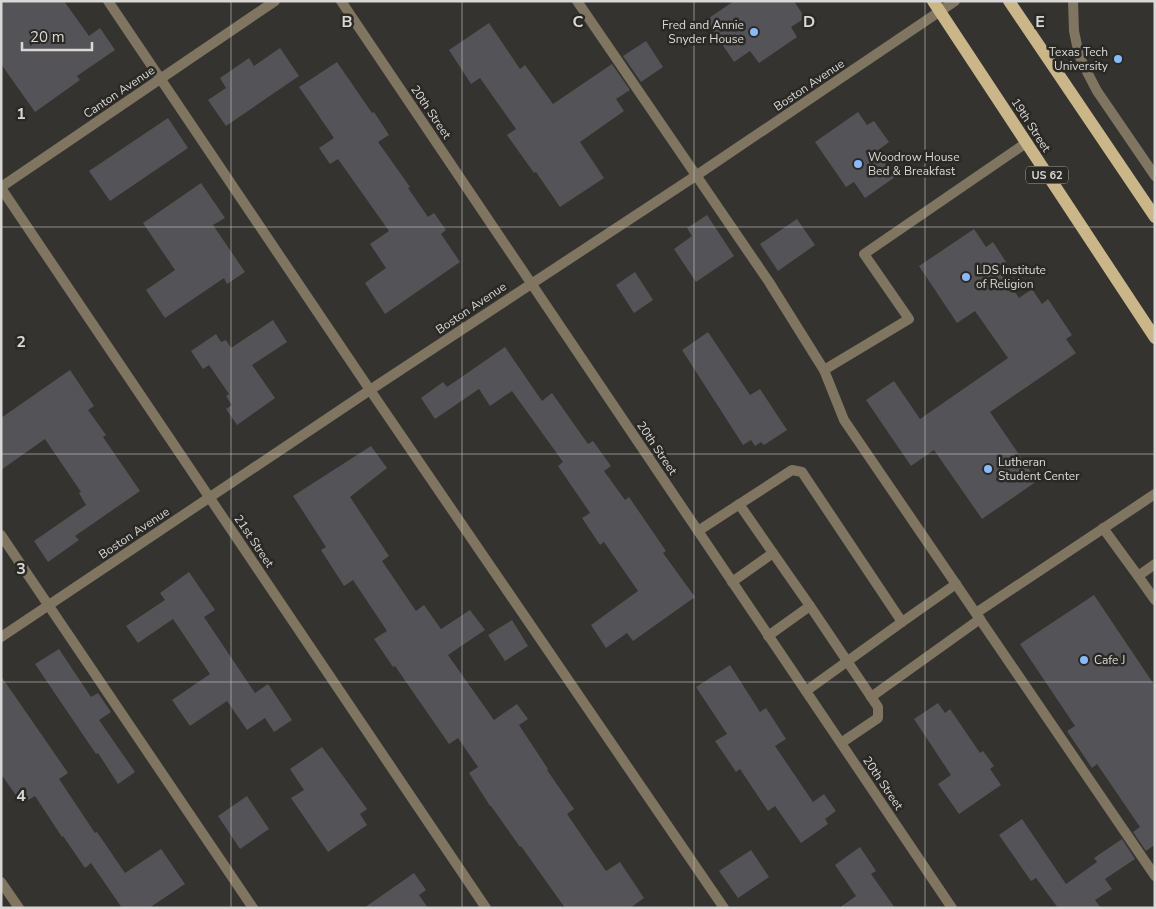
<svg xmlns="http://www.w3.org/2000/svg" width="1156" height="909" font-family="'Nunito Sans',sans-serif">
  <rect width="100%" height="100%" fill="#34332f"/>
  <g fill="#545358">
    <polygon points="1,1 64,1 89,36 100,28 115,50 77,76 80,80 35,112 1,64"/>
    <polygon points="734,1 794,1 805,18 791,27 797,37 759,63 750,51 734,62 706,20"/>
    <polygon points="489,23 520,69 525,65 553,104 612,64 630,90 616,99 624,111 580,142 604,178 560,207 536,172 534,173 507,135 516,129 480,78 471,84 449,50"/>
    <polygon points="646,41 663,67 641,82 623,56"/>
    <polygon points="280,48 299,76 226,126 208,100 226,88 220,78 249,58 254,66"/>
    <polygon points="337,62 372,113 374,112 389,135 378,142 410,187 408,188 428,217 434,213 446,230 441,234 460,262 385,314 365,283 386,268 370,244 389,231 338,159 330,164 319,148 334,138 299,87"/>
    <polygon points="858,112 867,125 874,121 889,142 877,151 895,177 865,198 854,182 846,187 815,142"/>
    <polygon points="168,118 188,148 110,201 89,171"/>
    <polygon points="201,183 225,218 213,225 245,272 227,284 224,278 165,318 146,290 175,270 143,223"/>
    <polygon points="707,215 734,256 696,282 674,249 692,236 687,228"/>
    <polygon points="797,219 815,245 778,271 760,244"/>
    <polygon points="974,229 986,247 993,242 1006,262 998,267 1019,298 1032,289 1042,304 1048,299 1072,335 1066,339 1076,353 990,412 1037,481 982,519 934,450 911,466 866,400 894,381 920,419 1008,358 975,311 957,323 919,266"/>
    <polygon points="635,272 653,300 634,313 616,285"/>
    <polygon points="273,320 287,342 252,365 275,398 237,425 226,409 232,405 226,396 229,394 209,365 203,369 191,351 216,334 221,342 226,340 231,348"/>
    <polygon points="708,332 750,395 760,389 787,430 764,445 761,442 755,446 751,440 743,445 682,350"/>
    <polygon points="505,347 542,401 552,393 588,444 593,441 611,466 604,471 625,500 629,497 666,551 663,553 695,597 633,641 627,633 606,648 591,625 638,591 604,542 600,545 582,518 590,513 558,466 563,462 512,391 490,406 479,389 435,419 421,398 443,382 447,387"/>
    <polygon points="70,370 94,406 88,410 106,435 103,437 140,491 75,536 79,540 48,562 34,541 86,505 79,493 81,492 45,439 1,470 1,418"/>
    <polygon points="371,446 387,468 350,497 389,556 382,561 416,611 424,605 441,629 470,610 485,630 448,655 494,720 517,704 528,719 519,725 548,769 547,770 574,809 567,814 606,871 620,862 644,898 630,908 565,908 521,846 520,847 491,806 490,806 469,773 478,767 458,738 449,744 395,666 393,667 374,639 387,631 353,580 344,586 321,550 326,547 293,496"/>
    <polygon points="189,572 215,610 204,617 255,693 268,684 292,720 274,732 265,718 247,730 227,701 190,726 172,700 210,674 173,619 138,643 126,626 165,600 160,593"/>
    <polygon points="1094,595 1155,686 1155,849 1153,846 1146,851 1133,832 1140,827 1097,764 1092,768 1067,731 1075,726 1020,644"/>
    <polygon points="512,620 528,646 505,661 488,635"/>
    <polygon points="59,649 91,697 98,693 111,712 99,720 135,772 118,784 98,753 96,754 35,664"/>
    <polygon points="730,665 760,712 766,708 786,739 775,746 813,802 824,794 836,811 825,819 828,824 801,843 775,806 768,811 740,769 736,772 715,741 727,734 696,687"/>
    <polygon points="1,676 68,773 59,779 95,833 97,832 125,873 161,849 185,884 149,908 122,908 91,863 85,868 63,836 62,837 35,796 22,804 1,774"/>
    <polygon points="938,703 945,713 950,709 980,753 983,751 994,766 990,769 1001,785 959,814 938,784 951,775 914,719"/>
    <polygon points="322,747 367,809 360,814 367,825 328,852 291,798 304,790 290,769"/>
    <polygon points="247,796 269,829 240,849 218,816"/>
    <polygon points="1022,819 1066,884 1097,862 1094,858 1122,839 1135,859 1105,879 1112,889 1095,900 1101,908 1058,908 1036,878 1031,881 999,835"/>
    <polygon points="860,847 876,871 871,874 895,908 839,908 856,896 835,865"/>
    <polygon points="751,850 769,877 738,898 719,871"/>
    <polygon points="414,873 426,890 419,895 428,908 364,908"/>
  </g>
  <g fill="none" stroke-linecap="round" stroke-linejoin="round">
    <g stroke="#7f7560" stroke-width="10">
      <polyline points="108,1 370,390 724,908"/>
      <polyline points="577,1 769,282 824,370 844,420 1155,876"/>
      <polyline points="824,370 909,319 864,254 1026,143"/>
      <polyline points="739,504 773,553"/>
      <polyline points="1103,528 1138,576"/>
      <polyline points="698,531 792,470 802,472 902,622 956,584"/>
      <polyline points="1,535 253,908"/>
      <polyline points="1155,564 1138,576 1155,600"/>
      <polyline points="732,582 773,553 810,606 768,636"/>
      <polyline points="810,606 878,707 878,718 841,743"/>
      <polyline points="976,613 1155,494"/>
      <polyline points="806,691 902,622"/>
      <polyline points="871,697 980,619"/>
    </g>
    <g stroke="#7f7560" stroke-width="10">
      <polyline points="341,1 952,908"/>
      <polyline points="1073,1 1074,31 1079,55 1085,68 1097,91 1155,176"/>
      <polyline points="1,187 275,1"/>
      <polyline points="1,188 486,908"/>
      <polyline points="1,882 19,908"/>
    </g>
    <polyline stroke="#7f7560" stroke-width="10" points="1,637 370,390 697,175 955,1"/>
    <g stroke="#cab689" stroke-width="12">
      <polyline points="933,1 1155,338"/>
      <polyline points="1009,1 1155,217"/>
    </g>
  </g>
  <path fill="none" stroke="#d9d8d6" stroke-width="1" stroke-opacity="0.55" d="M231 1V908M462 1V908M694 1V908M925 1V908M1 227H1155M1 454H1155M1 682H1155"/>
  <g fill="#89bafc" stroke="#2a2925" stroke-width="2">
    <circle cx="754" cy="32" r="5"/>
    <circle cx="1118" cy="59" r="5"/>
    <circle cx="858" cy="164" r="5"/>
    <circle cx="966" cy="277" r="5"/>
    <circle cx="988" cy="469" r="5"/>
    <circle cx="1084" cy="660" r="5"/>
  </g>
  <g text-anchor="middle" stroke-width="5" stroke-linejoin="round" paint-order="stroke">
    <rect fill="#2a2925" stroke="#a4a4a1" stroke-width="1" x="1026" y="166.5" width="42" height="17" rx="4"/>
    <g font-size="11" font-weight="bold" fill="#d9d8d6">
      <text x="1047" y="179">US 62</text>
    </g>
    <g font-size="12" fill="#d9d8d6" stroke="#2a2925" text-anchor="start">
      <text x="744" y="29" text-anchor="end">Fred and Annie<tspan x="744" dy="14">Snyder House</tspan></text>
      <text x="1108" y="56" text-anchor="end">Texas Tech<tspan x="1108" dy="14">University</tspan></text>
      <text x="868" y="161">Woodrow House<tspan x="868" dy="14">Bed &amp; Breakfast</tspan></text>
      <text x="976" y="274">LDS Institute<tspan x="976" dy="14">of Religion</tspan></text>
      <text x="998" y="466">Lutheran<tspan x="998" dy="14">Student Center</tspan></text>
      <text x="1094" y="664">Cafe J</text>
    </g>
    <g font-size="12" fill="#d9d8d6" stroke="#2a2925">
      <text transform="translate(809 85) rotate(-34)" y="4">Boston Avenue</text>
      <text transform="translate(119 92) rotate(-34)" y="4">Canton Avenue</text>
      <text transform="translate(431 112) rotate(56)" y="4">20th Street</text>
      <text transform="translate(1031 125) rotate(57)" y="4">19th Street</text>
      <text transform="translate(471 308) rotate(-34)" y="4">Boston Avenue</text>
      <text transform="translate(657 448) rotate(56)" y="4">20th Street</text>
      <text transform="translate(134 533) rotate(-34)" y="4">Boston Avenue</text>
      <text transform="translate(254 541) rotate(56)" y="4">21st Street</text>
      <text transform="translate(883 783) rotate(56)" y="4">20th Street</text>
    </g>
  </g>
  <g font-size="16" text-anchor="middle" font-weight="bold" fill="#d9d8d6" stroke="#2a2925" stroke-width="5" stroke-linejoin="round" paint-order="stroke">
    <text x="347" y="27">B</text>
    <text x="578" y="27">C</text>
    <text x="809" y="27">D</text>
    <text x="1040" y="27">E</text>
    <text x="21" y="119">1</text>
    <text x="21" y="347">2</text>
    <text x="21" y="574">3</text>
    <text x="21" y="801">4</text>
  </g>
  <rect width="1156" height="909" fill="none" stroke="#d9d8d6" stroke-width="5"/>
  <path d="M22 42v8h70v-8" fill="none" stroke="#d9d8d6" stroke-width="2.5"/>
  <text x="30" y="42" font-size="15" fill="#d9d8d6" stroke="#2a2925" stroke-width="4" paint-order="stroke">20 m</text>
</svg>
